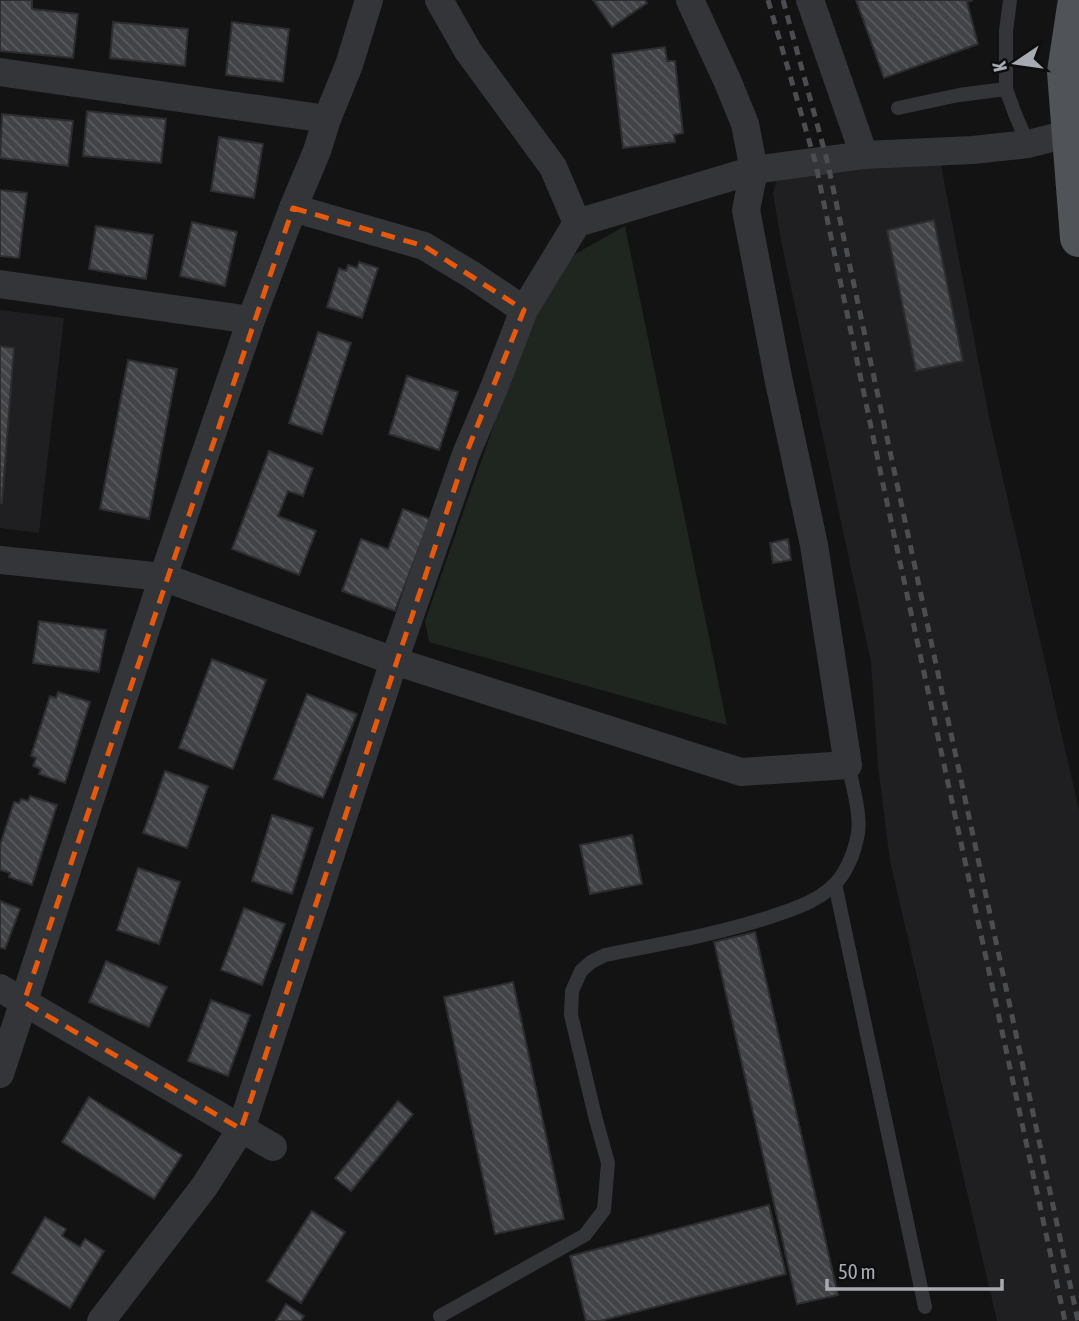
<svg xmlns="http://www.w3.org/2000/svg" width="1079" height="1321" font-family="'Asap Condensed',sans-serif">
  <defs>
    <pattern id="building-back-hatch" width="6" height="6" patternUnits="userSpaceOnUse" patternTransform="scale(1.75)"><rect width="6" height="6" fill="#424347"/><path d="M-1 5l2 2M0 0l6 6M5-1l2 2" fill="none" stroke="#5a5b5f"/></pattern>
  </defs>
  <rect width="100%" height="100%" fill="#131314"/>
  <g fill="#1f1f21">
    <polygon points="937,144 990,422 1079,810 1079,1321 997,1321 890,861 878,766 871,662 781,241 773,193 782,159"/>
    <polygon points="0,310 64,318 39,533 0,528"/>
  </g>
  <polygon fill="#1f261f" points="625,226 727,725 429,642 425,621 534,311 568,258"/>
  <g fill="url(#building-back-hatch)" stroke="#2d2d30" stroke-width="2">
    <polygon points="0,0 32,0 32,9 78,14 73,58 0,51"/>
    <polygon points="593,0 645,0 647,3 612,27"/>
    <polygon points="856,0 973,0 967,2 978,44 884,78"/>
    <polygon points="113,22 188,29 185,66 110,58"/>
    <polygon points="232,22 289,29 283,82 226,75"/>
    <polygon points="665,47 667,61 675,61 683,133 674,135 675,142 623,148 612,54"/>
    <polygon points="87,111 166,119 161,163 83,156"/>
    <polygon points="2,114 73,121 68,166 0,158"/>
    <polygon points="219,137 263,144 254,198 211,191"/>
    <polygon points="0,190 27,193 19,258 0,256"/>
    <polygon points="934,220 963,361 916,371 887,230"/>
    <polygon points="192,222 237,232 225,286 180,276"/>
    <polygon points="96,226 153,235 146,279 89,269"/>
    <polygon points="359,262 378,268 362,318 327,307 339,268 346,271 348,265 357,268"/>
    <polygon points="318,332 351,343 322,434 289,423"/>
    <polygon points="0,346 14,348 2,503 0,503"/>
    <polygon points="128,360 177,369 149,519 100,509"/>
    <polygon points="407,376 458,392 439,450 389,434"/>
    <polygon points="269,451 313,468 303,496 288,491 278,516 316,531 299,575 232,549"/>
    <polygon points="403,509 430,519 395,611 342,591 361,539 388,549"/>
    <polygon points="788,539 791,560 773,563 770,543"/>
    <polygon points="39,621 106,630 99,672 33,663"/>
    <polygon points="212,659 266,680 233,769 179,748"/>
    <polygon points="58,692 90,702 65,783 39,774 41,769 33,766 36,758 31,756 50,696 56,698"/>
    <polygon points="307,694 357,714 323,798 274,779"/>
    <polygon points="165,771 208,786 187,848 143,833"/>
    <polygon points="30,796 57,805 32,885 9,877 10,873 0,870 0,845 14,802 19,803 21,799 28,801"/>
    <polygon points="272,815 313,828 292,894 252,881"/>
    <polygon points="632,835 642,884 590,894 580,845"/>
    <polygon points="138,868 180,882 159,944 117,930"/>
    <polygon points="0,901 20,909 5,949 0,947"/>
    <polygon points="244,908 285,924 262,985 221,970"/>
    <polygon points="755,932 838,1295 797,1304 714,942"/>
    <polygon points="106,961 167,987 149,1027 89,1002"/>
    <polygon points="513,982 564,1219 495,1234 444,997"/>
    <polygon points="211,1000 250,1015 228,1076 188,1061"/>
    <polygon points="89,1097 182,1155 154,1199 62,1142"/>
    <polygon points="398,1101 413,1114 351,1191 335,1178"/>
    <polygon points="769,1205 786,1274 600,1321 586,1321 570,1256"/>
    <polygon points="312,1211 345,1232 301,1303 267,1281"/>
    <polygon points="45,1217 66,1229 62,1236 80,1247 85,1239 104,1251 70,1308 12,1273"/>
    <polygon points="286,1304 304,1316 301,1321 276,1321"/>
  </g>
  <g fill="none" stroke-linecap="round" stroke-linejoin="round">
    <g stroke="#343538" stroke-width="14">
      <polyline points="1010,0 1006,31 1006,89 1015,114 1028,144"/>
      <polyline points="898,108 959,95 1006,89"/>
      <polyline points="835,884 925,1307"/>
      <path d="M440 1316 585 1235 604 1210 608 1163 595 1116 571 1015 572 991 581 971 591 962 605 955C659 944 714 935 767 918 790 910 815 903 833 886 847 873 855 851 858 833 861 814 852 783 848 765"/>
    </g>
    <g stroke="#343538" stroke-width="28">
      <polyline points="439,0 468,51 553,167 577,223"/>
      <polyline points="810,0 864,155"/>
      <polyline points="0,72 327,119"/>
      <polyline points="0,284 251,320"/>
      <polyline points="524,310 577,223 754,170 745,124 727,80 690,0"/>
      <polyline points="0,560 163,577 394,661 741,772 848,765 814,545 778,377 746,210 754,170 864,155 973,150 1028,144 1071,133"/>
      <polyline points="0,988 273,1147"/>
      <polyline points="0,1074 163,577 251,320 293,208 317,151 327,119 349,65 369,0"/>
      <polyline points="101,1321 204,1187 241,1129 394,661 466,454 494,388 524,310 472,275 424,246 293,208"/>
    </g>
    <polyline stroke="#505357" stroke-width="38" points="1077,0 1066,72 1079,238"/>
    <g stroke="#4b4d51" stroke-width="5" stroke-dasharray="9 7" stroke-linecap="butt">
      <polyline points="768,0 815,161 883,484 1065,1321"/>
      <polyline points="783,0 827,160 1078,1321"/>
    </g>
  </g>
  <path fill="none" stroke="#e8590c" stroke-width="5" stroke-dasharray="14 9" stroke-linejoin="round" d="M293 208 424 246 524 310 466 454 241 1129 24 1002Z"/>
  <g transform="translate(1016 63) rotate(257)" stroke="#0e0e0f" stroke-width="5" paint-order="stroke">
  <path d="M0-5L12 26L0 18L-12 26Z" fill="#a6abb3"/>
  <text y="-10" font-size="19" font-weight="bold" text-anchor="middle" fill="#a6abb3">K</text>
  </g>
  <path d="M827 1279v10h175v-10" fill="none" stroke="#a6abb3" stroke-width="3.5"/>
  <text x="838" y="1279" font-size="21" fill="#a6abb3" stroke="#0e0e0f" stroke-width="5" paint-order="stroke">50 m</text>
</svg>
